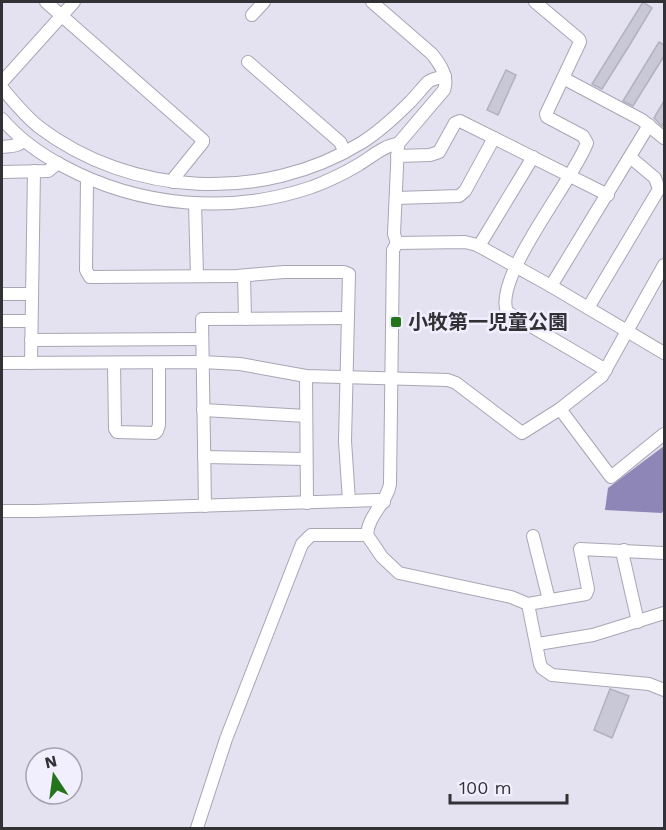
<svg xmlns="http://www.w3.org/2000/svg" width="666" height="830" font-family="'Work Sans','Noto Sans JP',sans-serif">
  <rect width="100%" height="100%" fill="#e4e2f1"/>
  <polygon fill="#8e86b7" points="664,446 664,509 662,513 605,510 608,488"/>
  <g fill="#c9c8d6" stroke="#b3b1bf" stroke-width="1.5">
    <polygon points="643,2 652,8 629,46 602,89 592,84"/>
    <polygon points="659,42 664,45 664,56 633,106 623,101"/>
    <polygon points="506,70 516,75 498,115 487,110"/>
    <polygon points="664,101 664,122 662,126 654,118"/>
    <polygon points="610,689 629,696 612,738 594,730"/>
  </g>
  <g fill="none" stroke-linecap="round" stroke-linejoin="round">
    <g stroke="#a8a6b4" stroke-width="14">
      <g id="minor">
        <polyline points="46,2 203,140 203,142 174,178 173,182"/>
        <path d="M372 2 432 54C440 64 449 77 444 90L398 144 394 234 397 243"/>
        <path d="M535 2 579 39 580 42 546 114 547 117 583 136 587 143C573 181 493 277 507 312L606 370"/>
        <polyline points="252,15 264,2"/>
        <polyline points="248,62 340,142 345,152"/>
        <polyline points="563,78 642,120 664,138"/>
        <polyline points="2,82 74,2"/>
        <path d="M2 88C13 101 25 116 39 127 131 197 263 203 361 143 379 132 395 117 410 102 416 96 422 88 428 82 433 78 440 78 445 76"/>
        <path d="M2 119C19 139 40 154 63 166 139 207 230 215 312 187 328 181 343 174 358 165 370 158 384 145 398 144"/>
        <path d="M2 147C10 146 17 147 23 141"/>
        <polyline points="397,156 430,155 439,152 455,123 460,121 608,195"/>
        <polyline points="2,172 48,171 58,163"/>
        <polyline points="87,179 86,270 90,277 237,276 284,272 344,272 349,274 345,441 349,501"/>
        <polyline points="397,198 459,196 465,191 494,138"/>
        <polyline points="195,203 197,276"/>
        <polyline points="479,246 533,157"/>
        <polyline points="244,276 245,319"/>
        <polyline points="551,286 649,125"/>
        <polyline points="2,294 31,294"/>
        <polyline points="588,308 659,189 655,178 630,157"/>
        <polyline points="2,321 31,321"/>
        <polyline points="31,340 202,339"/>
        <polyline points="2,363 202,362 240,364 306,376 448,380 456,383 522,433 560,409 602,376 664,265"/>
        <polyline points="31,363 34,171"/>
        <polyline points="114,363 115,429 117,432 155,433 157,431 159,425 159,363"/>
        <polyline points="306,376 307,503"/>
        <polyline points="560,409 611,477 664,434"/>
        <polyline points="203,410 306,416"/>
        <polyline points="204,457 306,459"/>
        <polyline points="205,506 202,319 347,318"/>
        <polyline points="2,511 36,511 378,500 384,502"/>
        <path d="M367 535C368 515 387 503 390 484L393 250 397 243 465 242 477 245 551 286 664 353"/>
        <polyline points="533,536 549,600"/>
        <polyline points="624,550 623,556 638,622"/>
        <polyline points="528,604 540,664 542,668 552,675 649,684 664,690"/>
        <polyline points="538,644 593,635 664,613"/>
        <polyline points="197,828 226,739 302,544 311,535 367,535 382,557 399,573 511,597 528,604 586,594 588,589 580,549 664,553"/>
      </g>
    </g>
    <use href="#minor" stroke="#fff" stroke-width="12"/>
  </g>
  <rect fill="#24741c" stroke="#f1effe" stroke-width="2" x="390" y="316" width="12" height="12" rx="3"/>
  <g text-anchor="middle" stroke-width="5" stroke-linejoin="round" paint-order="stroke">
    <g font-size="20" font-weight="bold" fill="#313136" stroke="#f1effe" text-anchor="start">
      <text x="408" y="329">小牧第一児童公園</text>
    </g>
  </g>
  <rect width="666" height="830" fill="none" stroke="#313136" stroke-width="6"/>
  <g transform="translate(54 776) rotate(347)"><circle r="28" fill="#f1effe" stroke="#a4a3ae" stroke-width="1.5"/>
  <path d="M0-4.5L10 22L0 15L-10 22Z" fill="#24741c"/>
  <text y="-9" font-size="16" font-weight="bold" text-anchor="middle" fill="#313136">N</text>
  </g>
  <path d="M450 794v9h117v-9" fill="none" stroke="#313136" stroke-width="3"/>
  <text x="459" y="794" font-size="18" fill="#313136" stroke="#f1effe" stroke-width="4.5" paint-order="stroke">100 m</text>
</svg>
